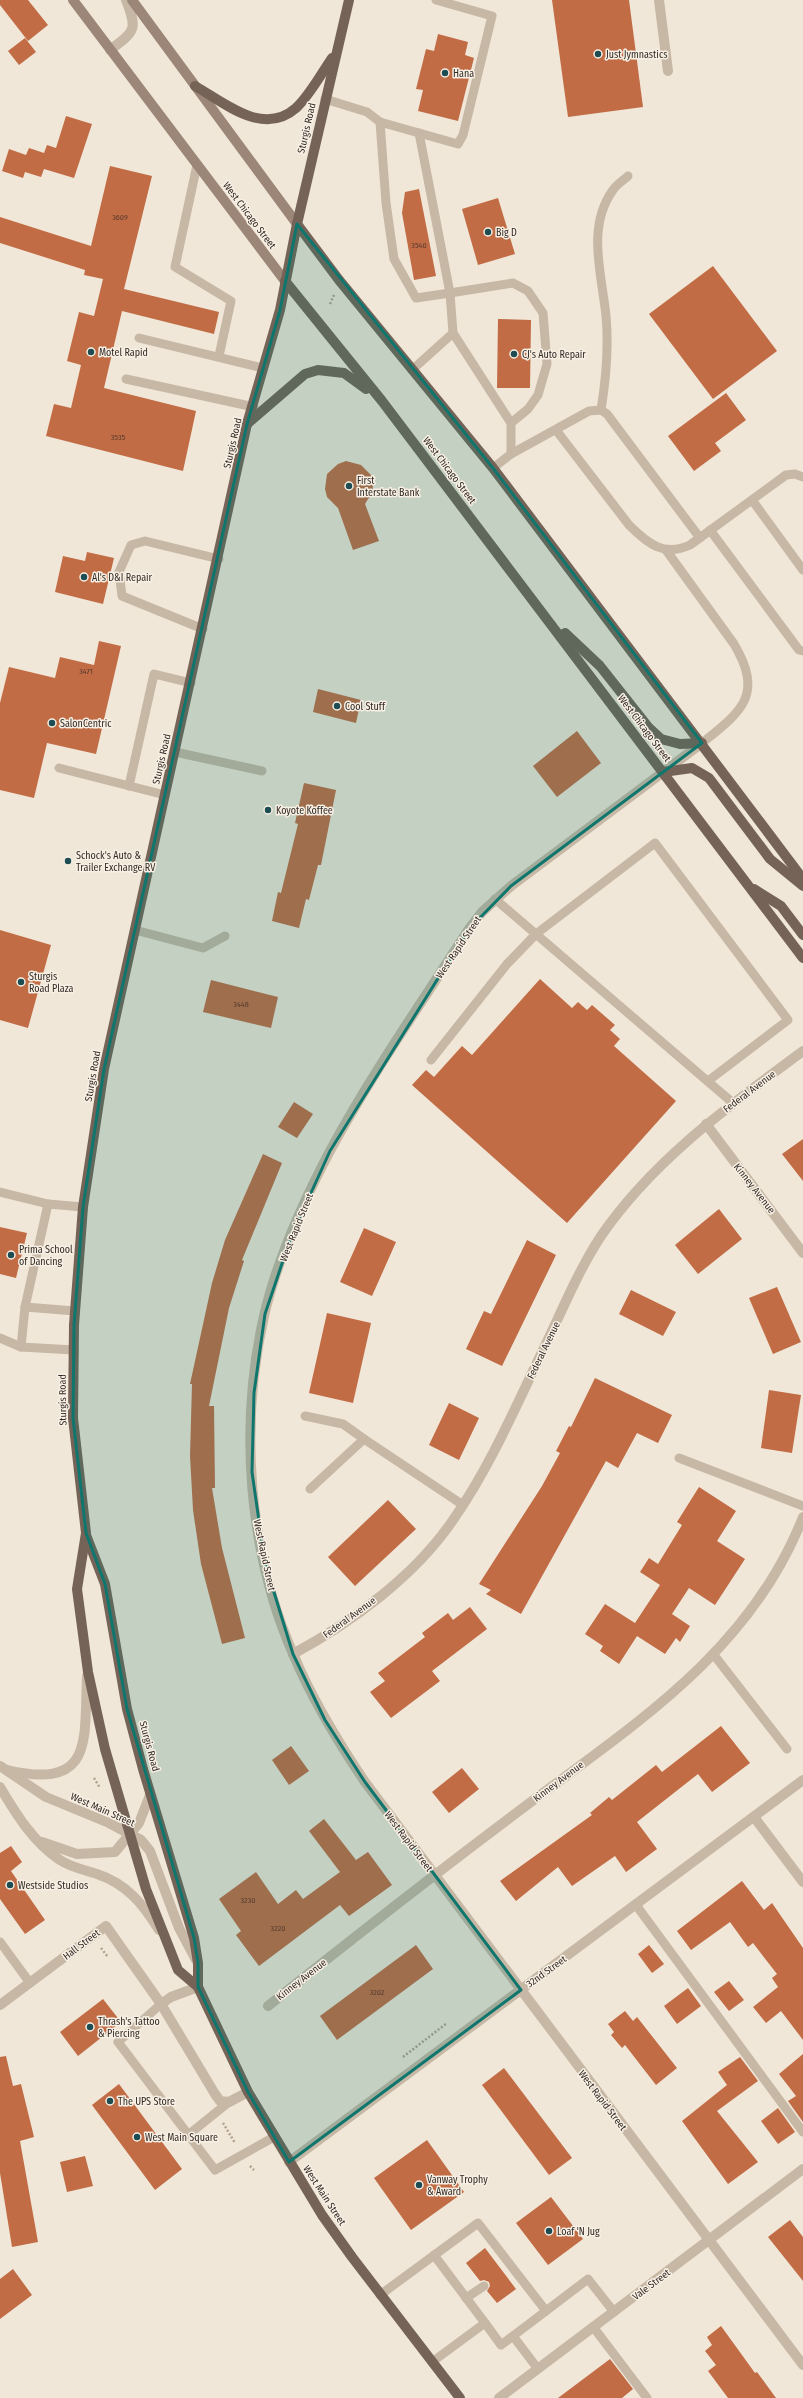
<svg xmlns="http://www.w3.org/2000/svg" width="803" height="2398" font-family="'Fira Sans Condensed',sans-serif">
  <rect width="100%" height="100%" fill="#f0e7d8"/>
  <g fill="#c26c45">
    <polygon points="0,0 28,0 48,25 28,41 0,5"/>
    <polygon points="552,0 629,0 643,107 568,117"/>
    <polygon points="438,34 468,42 465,55 474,58 458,121 418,111 423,90 416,89 426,49 434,51"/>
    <polygon points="25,38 36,52 19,65 8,51"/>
    <polygon points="66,116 92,124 74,178 44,169 41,177 25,172 23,178 2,171 9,149 26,155 29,148 44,153 47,145 56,148"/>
    <polygon points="110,166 152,176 124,289 219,312 214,334 122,311 104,388 196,411 183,471 46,436 54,404 71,408 81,365 67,361 79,312 94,316 103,279 84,275 85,270 0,243 0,217 91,246"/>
    <polygon points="419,189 436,276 414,280 402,213 405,192"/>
    <polygon points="498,198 515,254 478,265 462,209"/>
    <polygon points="713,266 777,351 713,399 649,314"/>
    <polygon points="498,319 531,320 530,388 497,388"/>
    <polygon points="726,393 746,420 715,443 721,451 694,471 668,436"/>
    <polygon points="346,461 361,465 372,476 373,491 365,504 379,541 353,550 338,508 327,497 325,489 327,474 338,464"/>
    <polygon points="87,552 114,558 103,604 55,592 63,556 85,561"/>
    <polygon points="99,641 121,646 96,754 47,743 34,798 0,790 0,703 9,667 55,678 60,657 94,665"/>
    <polygon points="318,689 361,700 356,723 313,712"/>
    <polygon points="577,731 601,763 557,797 533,766"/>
    <polygon points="304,783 336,790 321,865 318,865 309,900 306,899 299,928 272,921 278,892 281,893 298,824 295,823"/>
    <polygon points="0,930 51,945 28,1028 0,1020"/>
    <polygon points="540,979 572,1008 578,1002 587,1010 592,1005 615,1025 610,1030 620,1039 614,1046 676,1101 567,1223 412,1085 426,1070 434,1077 462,1046 472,1055"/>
    <polygon points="211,980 278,997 271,1028 203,1012"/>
    <polygon points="294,1102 313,1114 297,1138 278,1127"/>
    <polygon points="803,1139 803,1181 782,1154"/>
    <polygon points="263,1154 282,1163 242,1260 244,1261 229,1308 209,1406 214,1406 215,1488 212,1488 222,1548 245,1638 222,1644 201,1564 193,1510 190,1456 192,1384 190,1384 212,1283 225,1240"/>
    <polygon points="719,1209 742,1239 698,1274 675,1245"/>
    <polygon points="0,1227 27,1233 16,1278 0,1274"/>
    <polygon points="364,1228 396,1242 372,1296 340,1282"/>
    <polygon points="527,1240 556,1255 502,1366 466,1349 484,1311 491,1314"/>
    <polygon points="777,1287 801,1342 773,1354 749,1298"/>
    <polygon points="631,1290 676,1312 663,1336 619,1314"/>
    <polygon points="327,1313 371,1323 353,1403 309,1393"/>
    <polygon points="595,1378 672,1415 658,1443 637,1433 618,1468 606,1461 521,1614 486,1594 491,1590 479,1584 542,1486 560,1453 556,1451 569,1426 571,1427"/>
    <polygon points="769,1390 801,1395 792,1453 761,1448"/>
    <polygon points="449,1403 479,1418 459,1460 429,1445"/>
    <polygon points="699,1487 736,1511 717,1541 745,1559 715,1605 689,1588 672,1614 690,1626 680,1642 676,1638 665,1654 637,1636 619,1664 600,1651 603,1646 585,1634 605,1604 635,1623 660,1585 640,1572 649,1558 658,1564 682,1525 677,1522"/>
    <polygon points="388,1500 416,1529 355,1586 328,1557"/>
    <polygon points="470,1607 487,1629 432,1671 440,1681 391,1718 370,1692 385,1681 378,1673 425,1637 422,1633 448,1613 453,1620"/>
    <polygon points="721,1726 750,1763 712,1792 698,1774 637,1822 657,1849 626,1872 615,1856 572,1886 558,1867 516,1901 500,1881 592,1815 590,1813 609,1797 612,1800 656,1765 662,1772"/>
    <polygon points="291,1746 309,1771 289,1785 272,1760"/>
    <polygon points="462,1768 479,1789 449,1813 432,1792"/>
    <polygon points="324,1819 356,1860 368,1852 392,1885 349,1916 340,1905 259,1966 236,1935 241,1931 219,1899 256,1872 278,1904 296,1890 303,1899 340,1872 309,1831"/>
    <polygon points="11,1846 22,1862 11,1871 45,1920 25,1934 0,1899 0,1853"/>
    <polygon points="742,1881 764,1910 772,1903 803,1948 803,2040 781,2011 766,2023 753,2007 778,1987 772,1978 777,1974 753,1943 748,1947 730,1922 691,1950 677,1931"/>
    <polygon points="416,1945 433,1969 337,2040 320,2016"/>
    <polygon points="649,1945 664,1964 652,1973 638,1954"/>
    <polygon points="729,1981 744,2000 729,2011 714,1992"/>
    <polygon points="688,1988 701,2006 677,2024 664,2006"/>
    <polygon points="103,1999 121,2022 78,2056 60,2032"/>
    <polygon points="625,2011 633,2021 637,2017 677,2068 656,2085 625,2045 622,2048 611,2035 614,2032 608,2024"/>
    <polygon points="803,2054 803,2122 788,2101 796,2096 779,2074"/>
    <polygon points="6,2056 13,2086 21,2084 34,2137 20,2141 38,2242 12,2247 0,2173 0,2057"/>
    <polygon points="740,2057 758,2081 717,2111 758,2162 728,2184 682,2121 727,2085 718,2072"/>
    <polygon points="504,2068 572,2158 549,2175 482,2085"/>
    <polygon points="119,2084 182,2169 155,2190 92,2105"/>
    <polygon points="778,2108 795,2132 778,2144 761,2121"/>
    <polygon points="427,2140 464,2192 411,2230 374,2178"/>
    <polygon points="85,2156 93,2186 67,2192 60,2162"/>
    <polygon points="551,2197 583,2239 548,2265 516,2223"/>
    <polygon points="790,2220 803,2237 803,2281 768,2237"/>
    <polygon points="485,2248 516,2289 497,2303 487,2291 490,2286 489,2282 484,2280 480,2281 466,2263"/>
    <polygon points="13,2269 32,2295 0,2319 0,2279"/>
    <polygon points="721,2326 755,2373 757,2372 776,2398 728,2398 708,2371 716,2365 705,2351 712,2345 707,2337"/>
    <polygon points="610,2359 633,2389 622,2398 558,2398"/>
  </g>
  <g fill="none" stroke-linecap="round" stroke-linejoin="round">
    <g stroke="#b3a18f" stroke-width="2.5" stroke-dasharray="2 2" stroke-linecap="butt">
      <polyline points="330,304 334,295"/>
      <polyline points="94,1778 100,1788"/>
      <polyline points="101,1948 108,1957"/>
      <polyline points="403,2057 447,2023"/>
      <polyline points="223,2123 235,2143"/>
      <polyline points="250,2166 254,2170"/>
    </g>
    <g stroke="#c7b7a5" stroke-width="9">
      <polyline points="325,99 367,112 380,122 458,144 463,135 492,16 436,0"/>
      <polyline points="380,122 386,203 394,259 416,298 450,293 419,133"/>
      <polyline points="197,165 175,267 231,301 219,356"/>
      <polyline points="139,338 263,368"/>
      <polyline points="412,370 453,333"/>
      <polyline points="126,379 254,407"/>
      <path d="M601 410C606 379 609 348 606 316 602 275 586 227 613 190 616 185 624 180 628 176"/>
      <path d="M556 430 629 525C648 544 664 557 690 545L786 475 795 474 803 477"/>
      <polyline points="511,454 511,423 453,333 450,293 513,283 528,291 543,313 547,364 538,395 528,409 511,423"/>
      <polyline points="493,468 511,454 589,411 601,410 607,414 700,538"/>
      <polyline points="752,500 803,570"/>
      <polyline points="710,530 799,650 803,651"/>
      <path d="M666 550 734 644C764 695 742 711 702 743"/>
      <polyline points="203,629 122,596 119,572 131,545 145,541 219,559"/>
      <polyline points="175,752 262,771"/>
      <polyline points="59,768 165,795"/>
      <polyline points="129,786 154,674 191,683"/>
      <polyline points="495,899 733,1103"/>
      <polyline points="135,930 203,948 225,936"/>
      <polyline points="431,1060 507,964 536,934 655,843 788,1020 708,1081"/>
      <polyline points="0,1192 48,1204 83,1207"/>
      <polyline points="25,1307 48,1204"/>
      <polyline points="0,1338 21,1347 74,1350"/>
      <polyline points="21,1347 25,1307 75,1311"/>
      <polyline points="305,1416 343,1424 364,1439"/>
      <polyline points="679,1458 803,1506"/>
      <polyline points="310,1489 364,1439 463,1505"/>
      <polyline points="714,1655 787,1749"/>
      <polyline points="636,1905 803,2132"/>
      <polyline points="0,1942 30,1983"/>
      <polyline points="161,2004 118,2042 215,2170 274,2137"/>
      <polyline points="188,2135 229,2102"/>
      <polyline points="380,2295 478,2223 546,2311"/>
      <polyline points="466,2298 484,2286"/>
      <polyline points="485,2323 501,2345 513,2336"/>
      <polyline points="594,2328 647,2398"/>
      <polyline points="432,2362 485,2323 434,2255"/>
      <polyline points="538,2369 513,2336 588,2279 614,2312"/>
    </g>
    <g stroke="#c7b7a5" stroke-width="10">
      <polyline points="659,0 668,71"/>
      <path d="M110 50C135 31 138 30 126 0"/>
      <path d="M702 743 511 886 482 912 469 929C422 1002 371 1075 330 1151 303 1202 277 1260 264 1316 239 1426 248 1552 294 1656 313 1701 338 1742 365 1782L803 2365"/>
      <polyline points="706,1124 803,1253"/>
      <path d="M293 1654C352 1622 415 1576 453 1520 490 1467 516 1406 544 1348 562 1311 578 1271 601 1236 654 1159 729 1106 803 1051"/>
      <polyline points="754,1817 803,1882"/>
      <polyline points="161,2004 171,1997 198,1987"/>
      <polyline points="0,2005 106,1926 161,2004 215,2094 220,2101 229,2102 248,2092"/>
      <path d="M268 2006C347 1943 426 1881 507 1820 622 1732 748 1658 803 1517"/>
      <polyline points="289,2162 803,1780"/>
      <polyline points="499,2398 803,2169"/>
    </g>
    <g stroke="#c7b7a5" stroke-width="10">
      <polyline points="0,1766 46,1797 109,1823 141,1840 150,1851 179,1928 196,1960"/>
      <path d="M7 1770C94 1790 84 1742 87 1676"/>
      <path d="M0 1787C16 1814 33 1842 60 1860 70 1867 85 1870 97 1874 127 1884 143 1904 159 1930"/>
      <polyline points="42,1842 77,1854 115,1852 139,1823 150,1795"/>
    </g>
    <g stroke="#9b8677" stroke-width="10">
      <polyline points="73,0 285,281"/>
      <polyline points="132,0 297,224"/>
    </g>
    <g stroke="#756357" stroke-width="10">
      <polyline points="349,0 297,224 280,310 247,424 104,1069 83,1207 74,1325 73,1418 86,1533 77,1589 88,1672 105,1749 146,1889 178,1970 198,1987 248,2092 322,2215 352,2257 460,2398"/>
      <path d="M195 86C225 103 263 137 296 108 310 95 321 74 332 58"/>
      <polyline points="297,224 339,280 493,468 803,879"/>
      <polyline points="285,281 382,401 803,958"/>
      <polyline points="247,424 305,374 318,370 344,373 366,389"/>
      <polyline points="565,633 600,666 649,728 661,739 680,744 702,743"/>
      <polyline points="663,772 692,768 709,778 770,859 803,886"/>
      <polyline points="754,889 781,906 803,935"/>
      <polyline points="86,1535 105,1584 127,1709 143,1769 194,1938 198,1963 198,1987"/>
    </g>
  </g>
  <path fill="#0f766e" fill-opacity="0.2" stroke="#0f766e" stroke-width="3" stroke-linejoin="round" d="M297 224 493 468 702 743 511 886 469 929 330 1151 291 1237 265 1314 254 1393 252 1472 265 1563 293 1654 325 1720 365 1782 521 1990 289 2162 248 2092 198 1987V1963L194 1938 127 1709 105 1584 86 1533 73 1418 74 1325 83 1207 104 1069 247 424 280 310Z"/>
  <g fill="#1d4c53" stroke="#f8f0e4" stroke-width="1.5">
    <circle cx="598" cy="54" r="4"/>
    <circle cx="445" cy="73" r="4"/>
    <circle cx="488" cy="232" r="4"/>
    <circle cx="91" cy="352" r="4"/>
    <circle cx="514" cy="354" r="4"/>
    <circle cx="349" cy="486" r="4"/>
    <circle cx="84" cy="577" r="4"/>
    <circle cx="337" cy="706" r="4"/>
    <circle cx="52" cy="723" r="4"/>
    <circle cx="268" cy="810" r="4"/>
    <circle cx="68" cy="861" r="4"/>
    <circle cx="21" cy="982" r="4"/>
    <circle cx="11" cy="1255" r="4"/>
    <circle cx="10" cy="1885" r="4"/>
    <circle cx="90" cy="2027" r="4"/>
    <circle cx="110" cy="2101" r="4"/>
    <circle cx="137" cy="2137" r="4"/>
    <circle cx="419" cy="2185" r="4"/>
    <circle cx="549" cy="2231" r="4"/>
  </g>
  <g text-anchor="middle" stroke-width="3" stroke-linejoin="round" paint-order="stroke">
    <g font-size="8" fill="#573b2e">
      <text x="120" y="220">3609</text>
      <text x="419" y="248">3540</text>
      <text x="118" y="440">3535</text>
      <text x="86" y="674">3471</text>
      <text x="241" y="1007">3448</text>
      <text x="248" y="1903">3230</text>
      <text x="278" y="1931">3220</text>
      <text x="377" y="1995">3202</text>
    </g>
    <g font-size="10" fill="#332b26" stroke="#f8f0e4" text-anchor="start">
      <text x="606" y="58">Just Jymnastics</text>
      <text x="453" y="77">Hana</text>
      <text x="496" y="236">Big D</text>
      <text x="99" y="356">Motel Rapid</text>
      <text x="522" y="358">CJ's Auto Repair</text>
      <text x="357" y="484">First<tspan x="357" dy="12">Interstate Bank</tspan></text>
      <text x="92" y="581">Al's D&amp;I Repair</text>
      <text x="345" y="710">Cool Stuff</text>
      <text x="60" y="727">SalonCentric</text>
      <text x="276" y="814">Koyote Koffee</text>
      <text x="76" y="859">Schock's Auto &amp;<tspan x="76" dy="12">Trailer Exchange RV</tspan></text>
      <text x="29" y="980">Sturgis<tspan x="29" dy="12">Road Plaza</tspan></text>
      <text x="19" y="1253">Prima School<tspan x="19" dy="12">of Dancing</tspan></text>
      <text x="18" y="1889">Westside Studios</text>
      <text x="98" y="2025">Thrash's Tattoo<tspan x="98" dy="12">&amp; Piercing</tspan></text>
      <text x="118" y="2105">The UPS Store</text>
      <text x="145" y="2141">West Main Square</text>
      <text x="427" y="2183">Vanway Trophy<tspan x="427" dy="12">&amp; Award</tspan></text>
      <text x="557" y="2235">Loaf 'N Jug</text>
    </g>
    <g font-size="10" fill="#332b26" stroke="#f8f0e4">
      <text transform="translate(306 128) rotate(-77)" y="4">Sturgis Road</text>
      <text transform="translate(250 215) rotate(53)" y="4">West Chicago Street</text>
      <text transform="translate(232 443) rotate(-77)" y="4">Sturgis Road</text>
      <text transform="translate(450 470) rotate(53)" y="4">West Chicago Street</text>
      <text transform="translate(645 728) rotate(53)" y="4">West Chicago Street</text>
      <text transform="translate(161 759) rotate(-77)" y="4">Sturgis Road</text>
      <text transform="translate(458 947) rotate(-56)" y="4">West Rapid Street</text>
      <text transform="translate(92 1076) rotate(-80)" y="4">Sturgis Road</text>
      <text transform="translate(749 1091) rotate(-37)" y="4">Federal Avenue</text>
      <text transform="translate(755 1188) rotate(52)" y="4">Kinney Avenue</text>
      <text transform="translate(296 1227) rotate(-68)" y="4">West Rapid Street</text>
      <text transform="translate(543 1350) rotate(-64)" y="4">Federal Avenue</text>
      <text transform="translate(62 1400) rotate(-91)" y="4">Sturgis Road</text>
      <text transform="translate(265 1555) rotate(78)" y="4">West Rapid Street</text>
      <text transform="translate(349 1617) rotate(-36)" y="4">Federal Avenue</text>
      <text transform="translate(150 1746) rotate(75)" y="4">Sturgis Road</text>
      <text transform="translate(558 1781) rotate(-37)" y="4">Kinney Avenue</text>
      <text transform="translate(103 1809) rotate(24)" y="4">West Main Street</text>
      <text transform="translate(409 1841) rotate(53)" y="4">West Rapid Street</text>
      <text transform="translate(81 1944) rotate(-37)" y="4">Hall Street</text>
      <text transform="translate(546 1971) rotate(-36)" y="4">32nd Street</text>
      <text transform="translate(301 1979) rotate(-38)" y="4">Kinney Avenue</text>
      <text transform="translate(603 2100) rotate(53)" y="4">West Rapid Street</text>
      <text transform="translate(325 2195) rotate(57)" y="4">West Main Street</text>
      <text transform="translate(651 2284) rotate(-37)" y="4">Vale Street</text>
    </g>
  </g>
</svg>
